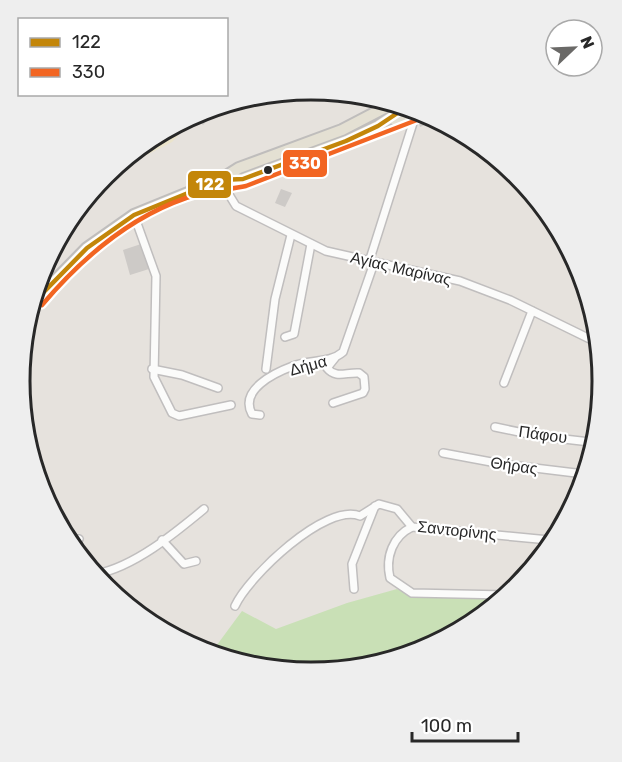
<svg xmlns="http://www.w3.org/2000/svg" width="622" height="762" font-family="Rubik,sans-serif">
  <rect width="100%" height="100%" fill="#e6e2dd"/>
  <polygon fill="#c9e0b6" points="397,589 411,595 500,598 422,650 311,672 211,653 242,611 276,629 347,603"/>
  <polygon fill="#ebe4cb" points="201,111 172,142 141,158 137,154"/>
  <g fill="#cdcac7">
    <polygon points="210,109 214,113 203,125 199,121"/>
    <polygon points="425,117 427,124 420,127 418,119"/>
    <polygon points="436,121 448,129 437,129"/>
    <polygon points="281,189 292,193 285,207 275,203"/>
    <polygon points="141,244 149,269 130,275 123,250"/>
  </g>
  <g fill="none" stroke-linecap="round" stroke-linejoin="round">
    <g stroke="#c0bebe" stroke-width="10">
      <g id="minor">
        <polyline points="220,180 236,206 326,251 460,281 510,300 594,341"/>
        <polyline points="134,215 156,276 154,377 172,413 179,416 231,405"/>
        <polyline points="369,262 414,120 412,114"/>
        <polyline points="285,337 294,334 311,244"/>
        <polyline points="152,369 182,375 218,388"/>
        <polyline points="266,369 275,299 291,235"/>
        <polyline points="504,383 532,311"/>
        <path d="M333 403 363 393 365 389 364 377 359 373C346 372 336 379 327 368L335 358"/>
        <path d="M260 415 252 414C239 390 274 373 293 366 309 359 329 364 343 352L374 263"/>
        <polyline points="495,427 538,436 590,442"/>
        <polyline points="443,453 502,464 584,474"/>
        <path d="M412 527C393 536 385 557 390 578L412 593 506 595"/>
        <polyline points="162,540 184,564 196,561"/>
        <polyline points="76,543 79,539"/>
        <path d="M96 574C134 567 175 533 204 509"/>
        <polyline points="354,589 352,564 375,506"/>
        <path d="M235 606C248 577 326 502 360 516L379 504 397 509 412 527 549 540"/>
      </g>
    </g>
    <g stroke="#bfbdbc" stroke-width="14">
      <g id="primary">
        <polyline points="395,120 419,111"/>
        <polyline points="220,180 243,179 346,141 378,126 405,108"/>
        <polyline points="36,300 87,248 134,215 220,180 239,168 342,130 390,105"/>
      </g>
    </g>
    <use href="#minor" stroke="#fbfbfa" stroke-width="7"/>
    <use href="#primary" stroke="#e4e0d3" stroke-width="10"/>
    <g stroke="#fff" stroke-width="9">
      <polyline id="bus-1" points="36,300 87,248 134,215 220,180 243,179 346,141 378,126 405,108"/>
    </g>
    <g stroke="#fff" stroke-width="9">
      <path id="bus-2" d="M42 305C81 259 128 218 186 198 206 191 226 190 246 186L422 118"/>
    </g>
    <use href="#bus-1" stroke="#c3860a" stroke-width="4.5"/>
    <use href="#bus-2" stroke="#f26522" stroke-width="4.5"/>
  </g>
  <circle fill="#282828" stroke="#fff" stroke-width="2" cx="268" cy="170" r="5"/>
  <g text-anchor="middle" stroke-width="4.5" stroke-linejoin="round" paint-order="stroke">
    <g font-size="16" fill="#282828" stroke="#fff">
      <text transform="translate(401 268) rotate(13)" y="6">Αγίας Μαρίνας</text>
      <text transform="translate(308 365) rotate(-15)" y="6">Δήμα</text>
      <text transform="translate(543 434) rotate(8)" y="6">Πάφου</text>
      <text transform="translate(514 465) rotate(8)" y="6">Θήρας</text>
      <text transform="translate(457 530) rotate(6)" y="6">Σαντορίνης</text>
    </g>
  </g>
  <path d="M0 0H622V762H0ZM30 381a281 281 0 1 1 562 0a281 281 0 1 1-562 0Z" fill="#eee" fill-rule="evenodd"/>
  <path fill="none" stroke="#282828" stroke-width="3" d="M30 381a281 281 0 1 1 562 0a281 281 0 1 1-562 0Z"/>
  <g stroke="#fff" stroke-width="2">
    <rect x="282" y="149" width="46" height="29" rx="6" fill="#f26522"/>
    <rect x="187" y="170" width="45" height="29" rx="6" fill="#c3860a"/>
  </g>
  <g font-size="16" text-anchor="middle" font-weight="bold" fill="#fff">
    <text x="305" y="169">330</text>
    <text x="210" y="190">122</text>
  </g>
  <rect x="18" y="18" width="210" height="78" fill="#ffffff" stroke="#a9a9a9" stroke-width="1.5"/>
  <rect x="30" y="38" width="30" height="9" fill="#c3860a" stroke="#a9a9a9" stroke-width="1.5"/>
  <text x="72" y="48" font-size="18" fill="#282828">122</text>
  <rect x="30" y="68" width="30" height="9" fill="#f26522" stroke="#a9a9a9" stroke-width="1.5"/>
  <text x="72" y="78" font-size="18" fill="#282828">330</text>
  <g transform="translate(574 48) rotate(67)"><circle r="28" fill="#ffffff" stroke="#a9a9a9" stroke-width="1.5"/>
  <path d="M0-4.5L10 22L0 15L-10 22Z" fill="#6a6967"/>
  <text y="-9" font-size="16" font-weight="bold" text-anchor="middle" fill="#282828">N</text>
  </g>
  <path d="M412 732v9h106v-9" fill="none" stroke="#282828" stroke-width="3"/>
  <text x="421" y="732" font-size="18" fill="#282828" stroke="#ffffff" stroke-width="4.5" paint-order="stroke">100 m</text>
</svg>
